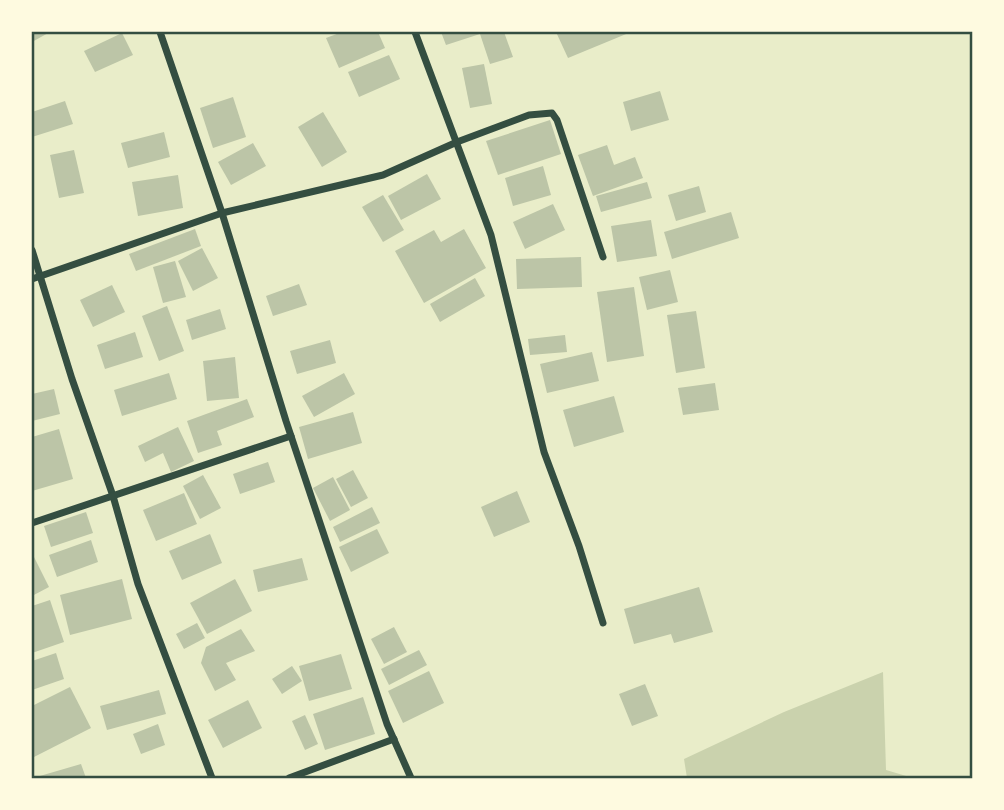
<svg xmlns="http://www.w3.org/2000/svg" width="1004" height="810" font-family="'Roboto Condensed',sans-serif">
  <rect width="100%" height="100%" fill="#e9edc9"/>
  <polygon fill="#cad2ad" points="883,672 886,770 913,778 687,778 684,759 784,712"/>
  <g fill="#bcc5a7">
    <polygon points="32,32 50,32 32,42"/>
    <polygon points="342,32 378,32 385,48 339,68 326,38"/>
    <polygon points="441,32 504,32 513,57 490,64 480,34 446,45"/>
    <polygon points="556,32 631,32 568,58"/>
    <polygon points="122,33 133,55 95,72 84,51"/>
    <polygon points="389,55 400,79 359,97 348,72"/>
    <polygon points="484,64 492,104 470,108 462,68"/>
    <polygon points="660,91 669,120 631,131 623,102"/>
    <polygon points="233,97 246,137 213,148 200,108"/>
    <polygon points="65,101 73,124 32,137 32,112"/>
    <polygon points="323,112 347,152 322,167 298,127"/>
    <polygon points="550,120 561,154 498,175 486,141"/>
    <polygon points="164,132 170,157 128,168 121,143"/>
    <polygon points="253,143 266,166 231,185 218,162"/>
    <polygon points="607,145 614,165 635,157 643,178 593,196 578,155"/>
    <polygon points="74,150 84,193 59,198 50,155"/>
    <polygon points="543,166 551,195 513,206 505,178"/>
    <polygon points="427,174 441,199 401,220 388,196"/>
    <polygon points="178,175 183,208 138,216 132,182"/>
    <polygon points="647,182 652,198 601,212 596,196"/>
    <polygon points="699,186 706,212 676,221 668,195"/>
    <polygon points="383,195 404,230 383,242 362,207"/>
    <polygon points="553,204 565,230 525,249 513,222"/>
    <polygon points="731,212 739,238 672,259 664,232"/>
    <polygon points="651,220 657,256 617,262 611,226"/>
    <polygon points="195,229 201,246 136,271 129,254"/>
    <polygon points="464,229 486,268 424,303 395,251 434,230 441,242"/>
    <polygon points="202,248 218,278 193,291 178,261"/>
    <polygon points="581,257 582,287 517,289 516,259"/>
    <polygon points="175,261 186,297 163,303 153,267"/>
    <polygon points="670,270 678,302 647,310 639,277"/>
    <polygon points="475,278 485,296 440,322 430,304"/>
    <polygon points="299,284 307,305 273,316 266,296"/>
    <polygon points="112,285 125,312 93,327 80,300"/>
    <polygon points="634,287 644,356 607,362 597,292"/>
    <polygon points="167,306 184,351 159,361 142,316"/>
    <polygon points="220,309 226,329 192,340 186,320"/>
    <polygon points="696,311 705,368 676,373 667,315"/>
    <polygon points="135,332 143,357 105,369 97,345"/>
    <polygon points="565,335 567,352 530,355 528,339"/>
    <polygon points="330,340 336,363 297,374 290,351"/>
    <polygon points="592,352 599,381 547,393 540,364"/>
    <polygon points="235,357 239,398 207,401 203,361"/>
    <polygon points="169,373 177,399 122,416 114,390"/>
    <polygon points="344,373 355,394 314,417 302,396"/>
    <polygon points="715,383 719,410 683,415 678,388"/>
    <polygon points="54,389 60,414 32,421 32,394"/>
    <polygon points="614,396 624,432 574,447 563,410"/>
    <polygon points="247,399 254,417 217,431 222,445 198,453 187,421"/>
    <polygon points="353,412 362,443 308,459 299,427"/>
    <polygon points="178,427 194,461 171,472 163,453 145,462 138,446"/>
    <polygon points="59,429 73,479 32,491 32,437"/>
    <polygon points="268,462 275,482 240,494 233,474"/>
    <polygon points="353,470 368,498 351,507 336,479"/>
    <polygon points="203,475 221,508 200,519 183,486"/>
    <polygon points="333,477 350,510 330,521 313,488"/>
    <polygon points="517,491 530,522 494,537 481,507"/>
    <polygon points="184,493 197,524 156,541 143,510"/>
    <polygon points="372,507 380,523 340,542 333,527"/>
    <polygon points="86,512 93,533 51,547 44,526"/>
    <polygon points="377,529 389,553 351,572 339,547"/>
    <polygon points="210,534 222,563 182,580 169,551"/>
    <polygon points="91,540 98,562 57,577 49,555"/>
    <polygon points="32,553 49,587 32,596"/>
    <polygon points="302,558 308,580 258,592 253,570"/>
    <polygon points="122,579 132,619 70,635 60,595"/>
    <polygon points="235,579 252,611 207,634 190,603"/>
    <polygon points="699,587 713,632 674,643 671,634 634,644 624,609"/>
    <polygon points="50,600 64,642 32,653 32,606"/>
    <polygon points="197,623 205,638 184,649 176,634"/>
    <polygon points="394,627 407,652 384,664 371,639"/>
    <polygon points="241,629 255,651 226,663 236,680 215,691 201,663 206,647"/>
    <polygon points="419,650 427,665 389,685 381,669"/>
    <polygon points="56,653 64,679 32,690 32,661"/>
    <polygon points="341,654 352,689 309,701 299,666"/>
    <polygon points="292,666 302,681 282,694 272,679"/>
    <polygon points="429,671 444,703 403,723 388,691"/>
    <polygon points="645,684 658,716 632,726 619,694"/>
    <polygon points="70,687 91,728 34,757 32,753 32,706"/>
    <polygon points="159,690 166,714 107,730 100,706"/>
    <polygon points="363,697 375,734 325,750 313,714"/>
    <polygon points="248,700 262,728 223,748 208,720"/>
    <polygon points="305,715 318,744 305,750 292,721"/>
    <polygon points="158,724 165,745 141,754 133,734"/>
    <polygon points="81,764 86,778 33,778"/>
  </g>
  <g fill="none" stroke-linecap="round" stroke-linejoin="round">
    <g stroke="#344e41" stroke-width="7">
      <polyline points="160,32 222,213 286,421 387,724 411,778"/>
      <polyline points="415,32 491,235 544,452 579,546 603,623"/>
      <polyline points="32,250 72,379 113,496 138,584 212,778"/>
      <polyline points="32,279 222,213 383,175 457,142 529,115 552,113 557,120 603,257"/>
      <polyline points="32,523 291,436"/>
      <polyline points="289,778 394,739"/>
    </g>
  </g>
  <rect width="1004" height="810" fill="none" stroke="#fefae0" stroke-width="66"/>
  <rect x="33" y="33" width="938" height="744" fill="none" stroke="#344e41" stroke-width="2.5"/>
</svg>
